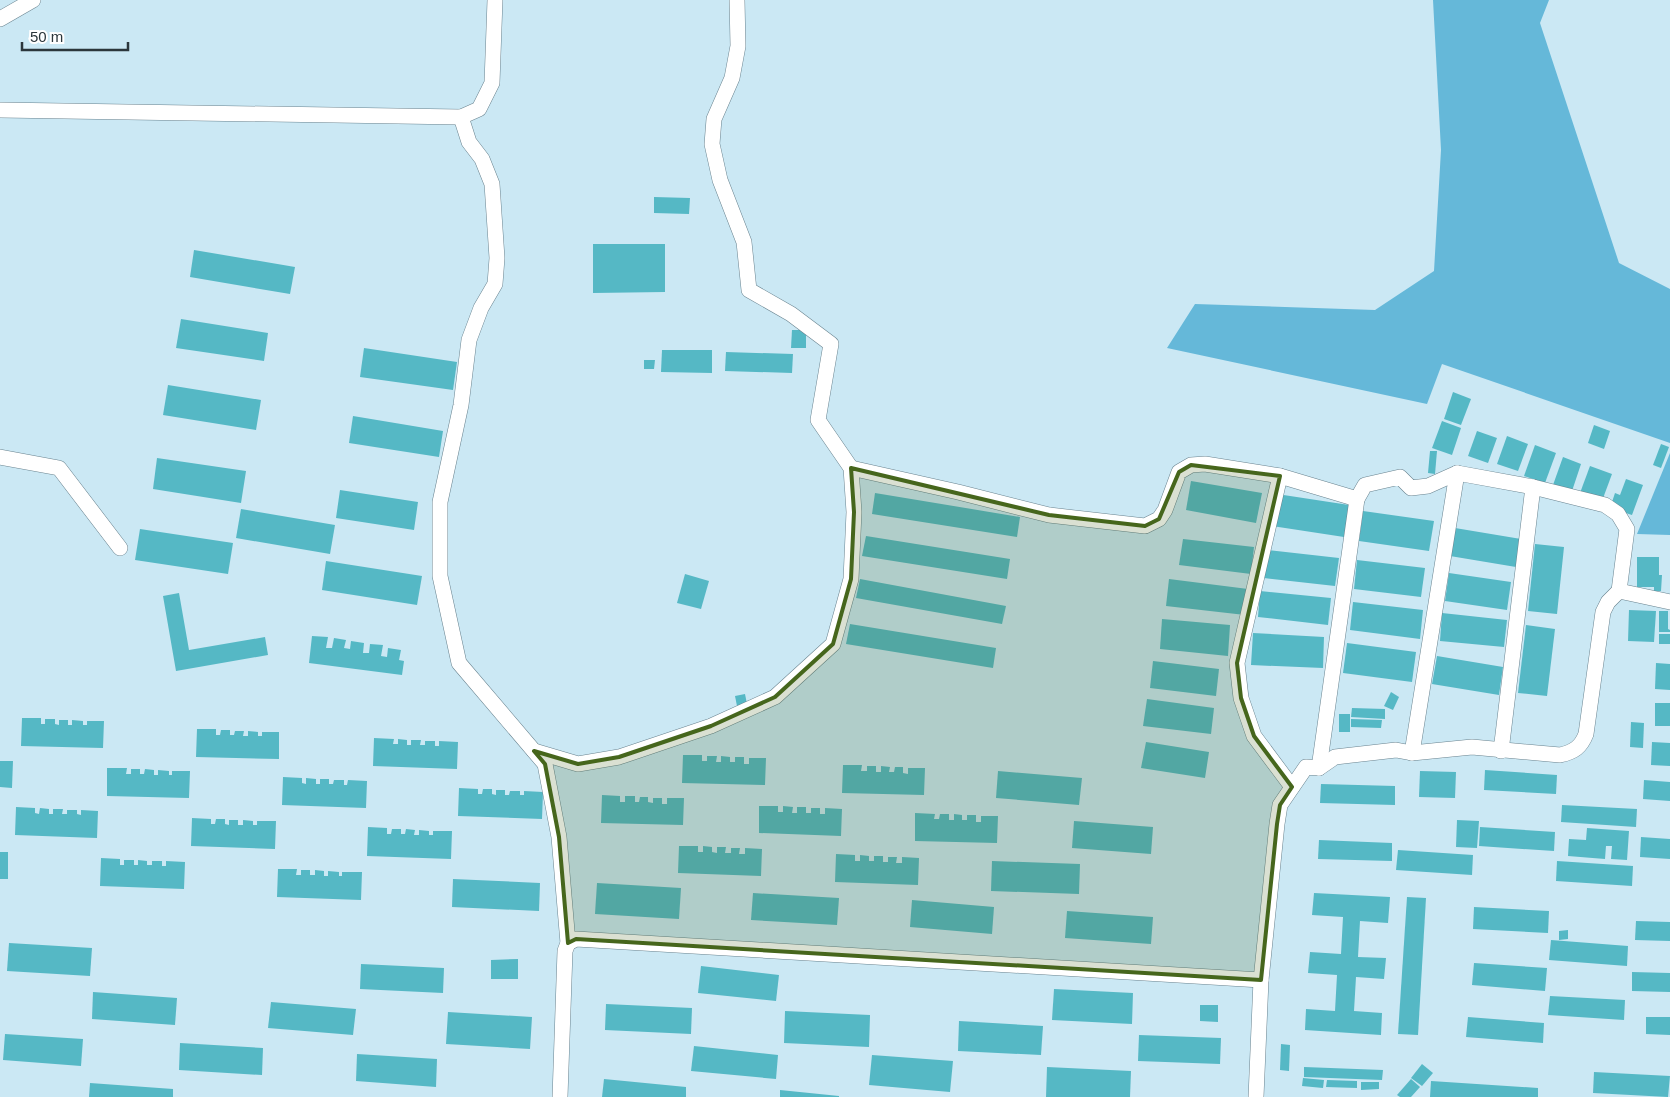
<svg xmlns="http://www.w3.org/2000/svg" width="1670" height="1097" font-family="Arial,sans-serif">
  <rect width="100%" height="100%" fill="#cbe8f4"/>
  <g fill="#65b8d9">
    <polygon points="1433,0 1549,0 1540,23 1619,263 1670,289 1670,443 1442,364 1427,404 1167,348 1195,304 1375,310 1434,271 1441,150"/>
    <polygon points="1670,453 1670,535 1637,534"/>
  </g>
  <g fill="#55b8c5">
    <polygon points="654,197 690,198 689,214 654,213"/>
    <polygon points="593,244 665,244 665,292 593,293"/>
    <polygon points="194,250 295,267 290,294 190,277"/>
    <polygon points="181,319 268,333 264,361 176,348"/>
    <polygon points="792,330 806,330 806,348 791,348"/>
    <polygon points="364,348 457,362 453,390 360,377"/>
    <polygon points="662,350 712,350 712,373 661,372"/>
    <polygon points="726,352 793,354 792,373 725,371"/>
    <polygon points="644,360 655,360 654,369 644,369"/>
    <polygon points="168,385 261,400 256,430 163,415"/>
    <polygon points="1453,392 1471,399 1461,425 1444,419"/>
    <polygon points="353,416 443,431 439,457 349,443"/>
    <polygon points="1442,421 1461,428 1452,455 1432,448"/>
    <polygon points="1594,425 1610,431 1604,449 1588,443"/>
    <polygon points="1477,431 1497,438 1488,463 1468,456"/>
    <polygon points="1507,436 1528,444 1518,471 1497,464"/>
    <polygon points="1661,444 1669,447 1661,468 1653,465"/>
    <polygon points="1535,445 1556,453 1545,483 1524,476"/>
    <polygon points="1430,451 1437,451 1435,474 1428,473"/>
    <polygon points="1563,457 1581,464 1572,491 1553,485"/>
    <polygon points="157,458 246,471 241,503 153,489"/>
    <polygon points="1590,466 1612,474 1602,501 1580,493"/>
    <polygon points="1626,479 1643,485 1632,515 1610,508 1615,493 1620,495"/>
    <polygon points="1191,481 1262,493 1256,523 1186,510"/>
    <polygon points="340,490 418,502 414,530 336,518"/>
    <polygon points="875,493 1020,517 1017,537 872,514"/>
    <polygon points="1277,494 1349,505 1344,537 1272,526"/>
    <polygon points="241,509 335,525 330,554 236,538"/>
    <polygon points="1363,511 1434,521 1429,551 1359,541"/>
    <polygon points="1455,528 1521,539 1516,567 1450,556"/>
    <polygon points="140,529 233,543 228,574 135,560"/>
    <polygon points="866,536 1010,559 1007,579 862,556"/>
    <polygon points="1183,539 1254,547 1251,574 1179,565"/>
    <polygon points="1535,544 1564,547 1557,614 1528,611"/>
    <polygon points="1267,550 1339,558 1335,586 1264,578"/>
    <polygon points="1637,557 1659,557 1659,575 1662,575 1661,591 1654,591 1654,587 1637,587"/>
    <polygon points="1357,560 1425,568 1421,597 1354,589"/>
    <polygon points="326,561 422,576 417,605 322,590"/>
    <polygon points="1449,573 1511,582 1507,610 1445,601"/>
    <polygon points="685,574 709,581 701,609 677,603"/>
    <polygon points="860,579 1006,606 1002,624 856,598"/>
    <polygon points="1169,579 1248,589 1245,615 1166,606"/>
    <polygon points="1260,591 1331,598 1328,625 1258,617"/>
    <polygon points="179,593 189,650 265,637 268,655 176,671 163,596"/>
    <polygon points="1353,602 1423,610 1420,639 1350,630"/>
    <polygon points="1629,610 1656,611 1654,642 1628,641"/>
    <polygon points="1659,611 1668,611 1668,629 1670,630 1670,632 1659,632"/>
    <polygon points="1442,613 1507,620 1504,647 1440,641"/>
    <polygon points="1162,619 1230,625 1228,656 1160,649"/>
    <polygon points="850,624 996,648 993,668 846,644"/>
    <polygon points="1526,625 1555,629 1547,696 1518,693"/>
    <polygon points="1253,633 1324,637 1323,668 1251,665"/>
    <rect x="1659" y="634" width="11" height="10"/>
    <polygon points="312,636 328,637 326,648 332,648 334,638 346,640 344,648 350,649 351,641 364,643 363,653 369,653 370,644 383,645 381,656 387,657 388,648 401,650 399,660 404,661 402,675 309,663"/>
    <polygon points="1347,643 1416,652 1412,682 1343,673"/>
    <polygon points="1437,656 1503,667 1499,695 1432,684"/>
    <polygon points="1153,661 1219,669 1216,696 1150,688"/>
    <polygon points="1656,663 1670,664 1670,690 1655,689"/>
    <polygon points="1391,692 1399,697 1393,710 1384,706"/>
    <polygon points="745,694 747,704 737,706 735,696"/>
    <polygon points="1147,699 1214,708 1211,734 1143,726"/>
    <rect x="1655" y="703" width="15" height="23"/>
    <polygon points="1352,708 1385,709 1385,719 1351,717"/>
    <rect x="1339" y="714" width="11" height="18"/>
    <polygon points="22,718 41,718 41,724 45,724 45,719 55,719 55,724 59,725 59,720 68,720 68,725 72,725 72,720 83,721 83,725 87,725 87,721 104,721 103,748 21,746"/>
    <polygon points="1351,719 1382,720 1381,728 1351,727"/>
    <polygon points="1631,722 1644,723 1643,748 1630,747"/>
    <polygon points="197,729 216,729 216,735 220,735 221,730 230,730 230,735 234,735 235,731 244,731 243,736 248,736 248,731 258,732 258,736 262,736 262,732 279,732 279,759 196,757"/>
    <polygon points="374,738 394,739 393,744 398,744 398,739 407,740 407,745 411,745 411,740 421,740 420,745 425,745 425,741 435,741 435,746 439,746 439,741 458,742 457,769 373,766"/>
    <polygon points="1146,742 1209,752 1205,778 1141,768"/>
    <polygon points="1652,742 1670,743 1670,766 1651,765"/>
    <polygon points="683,755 702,755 702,761 707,761 707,756 717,756 716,762 721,762 721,756 730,757 730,762 735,762 735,757 744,757 744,764 749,764 749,758 766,758 765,785 682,783"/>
    <polygon points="0,761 13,761 12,788 0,787"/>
    <polygon points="843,765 862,765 861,771 867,771 867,766 876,766 876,772 881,772 881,766 890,767 889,772 894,772 895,767 903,767 903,773 908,774 908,768 925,768 924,795 842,793"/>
    <polygon points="107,768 127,768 126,774 131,774 131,769 140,769 140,774 144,774 145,769 154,770 154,775 158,775 158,770 169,771 169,775 172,775 172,771 190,771 189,798 107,796"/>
    <polygon points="1485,770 1557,775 1556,794 1484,790"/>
    <polygon points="998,771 1082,778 1079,805 996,798"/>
    <polygon points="1420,771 1456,772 1455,798 1419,797"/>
    <polygon points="283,777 302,778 302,783 306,784 306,778 316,779 316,784 320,784 320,779 329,779 329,784 333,784 334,780 344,780 344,785 347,785 348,780 367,781 366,808 282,805"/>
    <polygon points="1644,780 1670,782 1670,801 1643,799"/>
    <polygon points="1321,784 1395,786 1395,805 1320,803"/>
    <polygon points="459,788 478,789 478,794 482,794 483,789 492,789 492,794 496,795 496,790 505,790 505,795 509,795 510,791 520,791 520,795 524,795 524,791 543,792 542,819 458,816"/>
    <polygon points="602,795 620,796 620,802 625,802 625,796 635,796 635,802 639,802 640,797 648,797 648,802 653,803 653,798 662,798 662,804 667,804 667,798 684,798 683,825 601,823"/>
    <polygon points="1562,805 1637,809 1636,827 1561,822"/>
    <polygon points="759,806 778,806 778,812 783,812 783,806 793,807 792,813 797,813 797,807 806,807 806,813 811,813 811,808 820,808 820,814 825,814 825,808 842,809 841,836 759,833"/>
    <polygon points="16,807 35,808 35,813 39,814 40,808 49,809 49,814 53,814 53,809 63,809 62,814 67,814 67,810 77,810 77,814 81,815 81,810 98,811 97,838 15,835"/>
    <polygon points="915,813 935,814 934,819 939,819 940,814 949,814 949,820 954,820 954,814 962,815 962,820 967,820 967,815 976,815 976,822 981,822 981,816 998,816 997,843 915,841"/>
    <polygon points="192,818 211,819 211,824 215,824 216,819 225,819 225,824 229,825 229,820 238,820 238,825 243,825 243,820 253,821 253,825 257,825 257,821 276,821 275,849 191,846"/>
    <polygon points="1457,820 1479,821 1477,848 1456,847"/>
    <polygon points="1074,821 1153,827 1151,854 1072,848"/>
    <polygon points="368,827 387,828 387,834 391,834 392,829 401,829 401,834 405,834 406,829 415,830 414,835 419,835 419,830 429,831 429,835 433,835 433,831 452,831 451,859 367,856"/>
    <polygon points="1480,827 1555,832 1554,851 1479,846"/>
    <polygon points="1587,828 1629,831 1627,860 1611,859 1612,846 1606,846 1605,859 1568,856 1569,839 1586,840"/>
    <polygon points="1641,837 1670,839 1670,859 1640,857"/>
    <polygon points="1319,840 1392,843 1392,861 1318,859"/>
    <polygon points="679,846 698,846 698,852 703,852 703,846 712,847 712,852 717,853 717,847 726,847 725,853 731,853 731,848 740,848 739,854 745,854 745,848 762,849 761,876 678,873"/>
    <polygon points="1398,850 1473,855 1472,875 1396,870"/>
    <rect x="0" y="852" width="8" height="27"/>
    <polygon points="836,854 855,855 855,861 860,861 860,855 869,856 869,861 874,861 874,856 883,856 883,862 888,862 888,857 897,857 896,863 902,863 902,857 919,858 918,885 835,882"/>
    <polygon points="101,858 120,859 120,865 124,865 124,860 134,860 134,865 138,865 138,860 147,861 147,865 152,865 152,861 162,861 162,866 166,866 166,861 185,862 184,889 100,886"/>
    <polygon points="992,861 1080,864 1079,894 991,891"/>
    <polygon points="1557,861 1633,866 1632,886 1556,881"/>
    <polygon points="278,869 297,869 296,875 301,875 301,870 310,870 310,875 315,875 315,870 324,871 324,876 328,876 328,871 339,872 339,876 342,876 342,872 362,872 361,900 277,897"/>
    <polygon points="453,879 540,883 539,911 452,907"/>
    <polygon points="597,883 681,888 679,919 595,914"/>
    <polygon points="753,893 839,898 837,925 751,920"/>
    <polygon points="1314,893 1390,897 1388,923 1360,921 1358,957 1386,958 1384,979 1356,977 1354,1011 1382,1013 1381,1035 1305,1030 1306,1009 1335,1011 1337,975 1308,973 1310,952 1341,954 1343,917 1312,915"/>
    <polygon points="1407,897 1426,898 1418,1035 1398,1034"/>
    <polygon points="912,900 994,907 992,934 910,927"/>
    <polygon points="1474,907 1549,911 1548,933 1473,929"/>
    <polygon points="1067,911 1153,917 1151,944 1065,938"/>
    <polygon points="1636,921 1670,922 1670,941 1635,940"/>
    <polygon points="1568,930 1568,939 1559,940 1559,931"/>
    <polygon points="1551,940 1628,946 1627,966 1549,960"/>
    <polygon points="9,943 92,948 90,976 7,971"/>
    <polygon points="518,959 518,979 491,979 491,960"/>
    <polygon points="1474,963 1547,968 1545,991 1472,985"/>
    <polygon points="361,964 444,968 443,993 360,989"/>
    <polygon points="701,966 779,975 776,1001 698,993"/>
    <polygon points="1632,972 1670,973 1670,992 1632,991"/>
    <polygon points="1054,989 1133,993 1132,1024 1052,1020"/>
    <polygon points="93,992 177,998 175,1025 92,1019"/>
    <polygon points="1550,996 1625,1000 1624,1020 1548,1015"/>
    <polygon points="271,1002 356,1009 353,1035 268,1028"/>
    <polygon points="606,1004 692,1008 691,1034 605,1030"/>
    <polygon points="1200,1005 1218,1005 1218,1022 1200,1021"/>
    <polygon points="785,1011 870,1015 869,1047 784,1043"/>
    <polygon points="448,1012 532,1017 530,1049 446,1044"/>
    <polygon points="1468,1017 1544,1023 1543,1043 1466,1037"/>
    <polygon points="1646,1017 1670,1017 1670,1035 1646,1034"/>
    <polygon points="959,1021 1043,1026 1041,1055 958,1051"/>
    <polygon points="5,1034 83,1039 81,1066 3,1060"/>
    <polygon points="1139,1035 1221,1038 1220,1064 1138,1061"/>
    <polygon points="180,1043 263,1048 262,1075 179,1070"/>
    <polygon points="1281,1044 1290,1045 1289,1071 1280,1070"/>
    <polygon points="694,1046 778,1055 776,1079 691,1071"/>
    <polygon points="357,1054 437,1059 436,1087 356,1081"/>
    <polygon points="872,1055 953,1061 950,1092 869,1085"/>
    <polygon points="1422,1064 1433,1073 1422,1086 1411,1078"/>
    <polygon points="1047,1067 1131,1071 1130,1097 1046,1097"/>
    <polygon points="1304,1067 1383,1070 1382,1080 1304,1077"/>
    <polygon points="1594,1072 1670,1076 1668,1097 1593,1093"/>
    <polygon points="1303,1078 1324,1080 1323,1088 1302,1086"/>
    <polygon points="604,1079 686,1087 686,1097 602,1097"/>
    <polygon points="1411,1079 1420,1087 1411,1097 1400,1097 1397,1095"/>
    <polygon points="1327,1080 1357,1081 1357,1088 1326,1087"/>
    <polygon points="1431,1081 1538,1088 1538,1097 1430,1097"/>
    <polygon points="1361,1082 1379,1082 1379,1089 1361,1090"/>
    <polygon points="90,1083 173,1089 173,1097 89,1097"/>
    <polygon points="780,1090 839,1096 839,1097 780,1097"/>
  </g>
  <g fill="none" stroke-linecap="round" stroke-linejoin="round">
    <g stroke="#69838f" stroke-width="16">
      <g id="minor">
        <polyline points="0,19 33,0"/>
        <polyline points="0,110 461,117 479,109 492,83 495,0"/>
        <polyline points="461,117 469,142 482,159 492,184 497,258 495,284 481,308 469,340 461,405 440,502 440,576 459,663 545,764 559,837 568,943 565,951 560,1097"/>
        <polyline points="0,457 59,468 120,548"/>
        <polyline points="851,468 958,492 1049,515 1145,526 1159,519 1165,510 1179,472 1191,465 1205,464 1280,476 1357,499 1365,485 1400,477 1411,488 1428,486 1457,473 1533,487 1605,505 1618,514 1627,529 1619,591"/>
        <polyline points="1280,476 1237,663 1241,698 1254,736 1292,787"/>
        <polyline points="534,751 578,764 619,757 711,726 775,697 833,644 851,579 854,512 851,468 818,420 831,344 791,314 749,290 744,242 720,180 712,144 714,119 732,78 738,46 737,0"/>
        <polyline points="1501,751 1533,487"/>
        <polyline points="1412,753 1457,473"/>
        <polyline points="1319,768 1357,499"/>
        <polyline points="568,943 576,939 1261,980"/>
        <path d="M1256 1097 1261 980 1277 824 1280 805 1306 767 1319 768 1335 757 1396 750 1412 753 1472 747 1560 755C1574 752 1581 747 1586 734L1603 612 1608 602 1619 591 1670 602"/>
      </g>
    </g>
    <use href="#minor" stroke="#fff" stroke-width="15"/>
  </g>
  <path fill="#46661c" fill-opacity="0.2" stroke="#46661c" stroke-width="4" stroke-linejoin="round" d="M1191 465 1280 476 1237 663 1241 698 1254 736 1292 787 1280 805 1277 824 1261 980 576 939 568 943 559 837 545 764 534 751 578 764 619 757 711 726 775 697 833 644 851 579 854 512 851 468 1049 515 1145 526 1159 519 1179 472Z"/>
  <path d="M22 42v8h106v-8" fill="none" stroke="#2b363b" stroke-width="2.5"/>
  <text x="30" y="42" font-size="15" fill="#2b363b" stroke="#ffffff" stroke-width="4" paint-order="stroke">50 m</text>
</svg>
